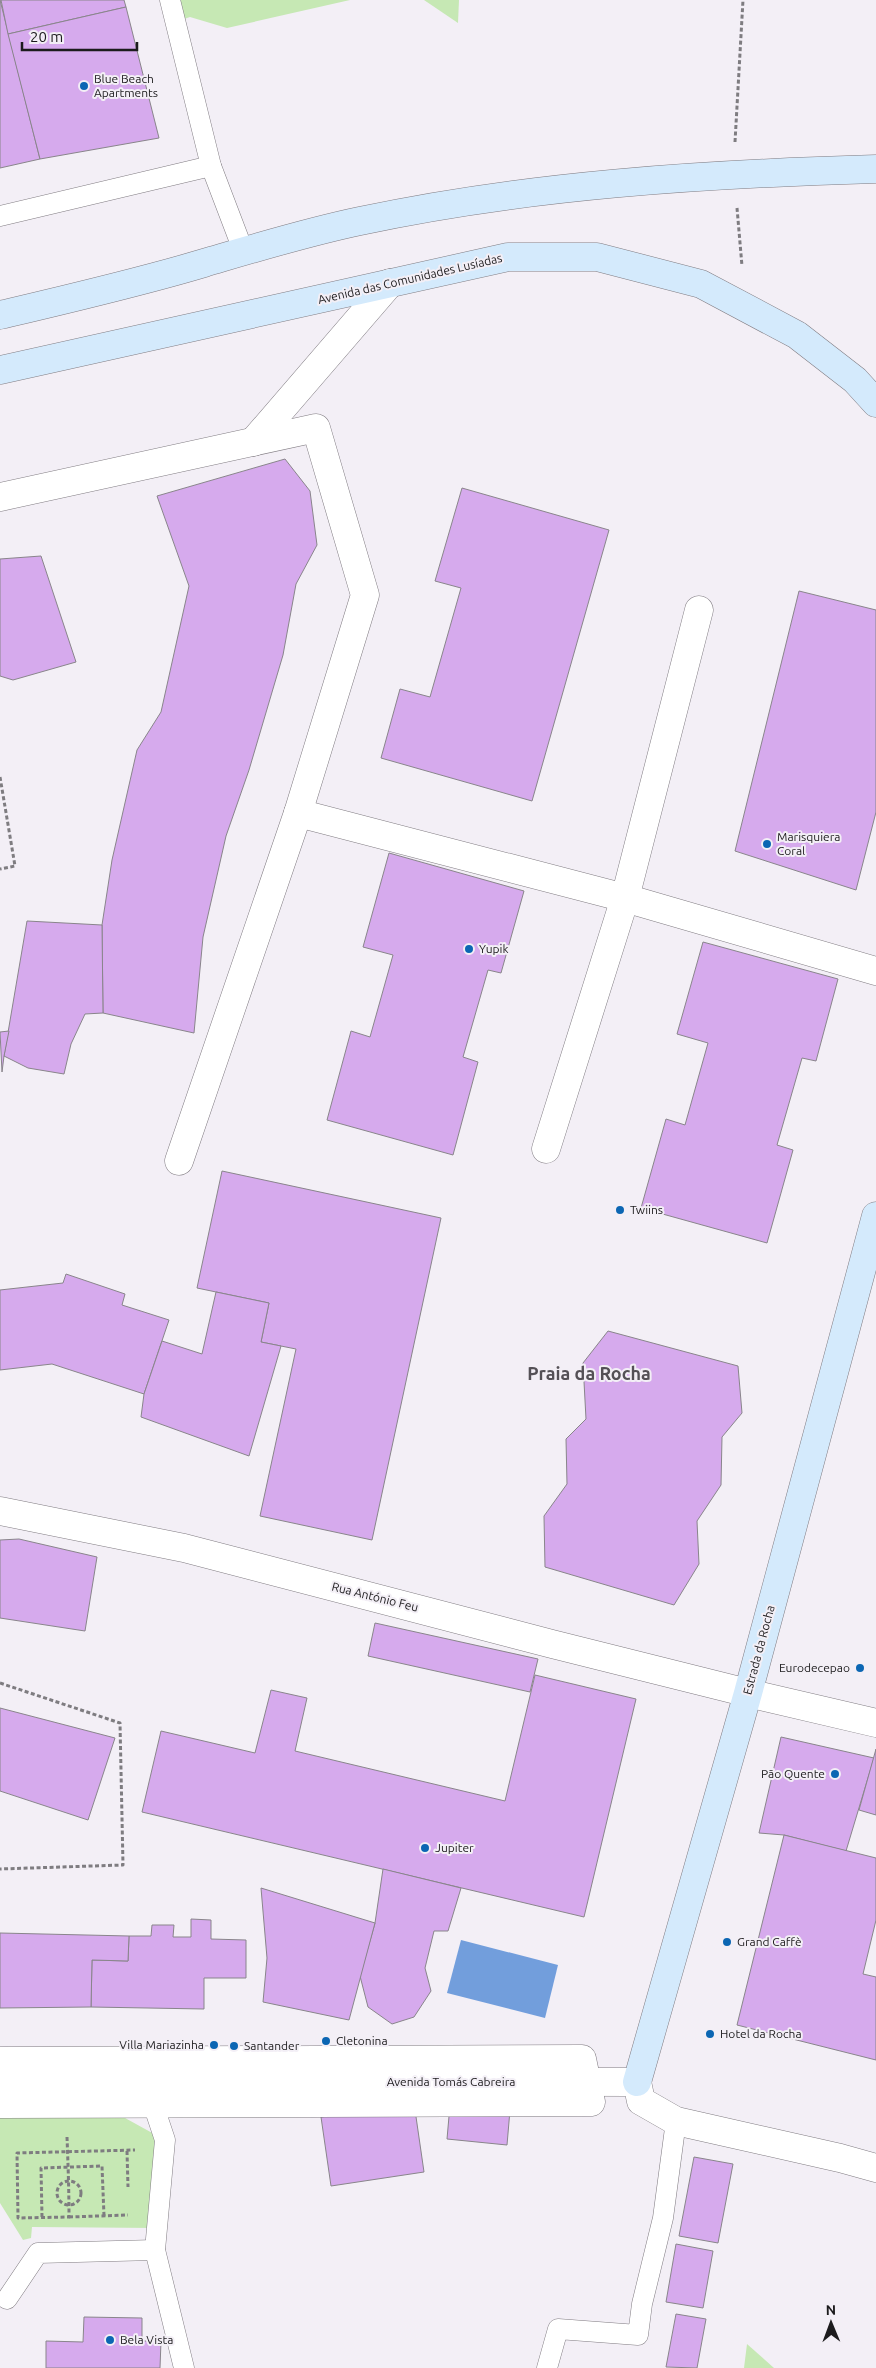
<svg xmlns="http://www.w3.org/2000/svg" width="876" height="2368" font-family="Ubuntu,sans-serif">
  <rect width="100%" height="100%" fill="#f3eff6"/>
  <g fill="#c6e8b4">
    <polygon points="180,0 350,0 227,28 190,17 184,19"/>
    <polygon points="424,0 459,0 458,23"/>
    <polygon points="96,2102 165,2140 157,2228 32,2227 31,2238 23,2240 0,2203 0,2104"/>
    <polygon points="747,2344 774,2368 744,2368"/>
  </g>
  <polygon fill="#729edc" points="461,1940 558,1965 545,2018 447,1993"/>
  <g fill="#d6aaed" stroke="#89858b">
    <polygon points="0,0 40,159 0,168"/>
    <polygon points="1,0 124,0 126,7 8,34"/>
    <polygon points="126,7 159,138 40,159 8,34"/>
    <polygon points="285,459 310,491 317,545 296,584 283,655 249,770 226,836 203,937 194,1033 103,1013 102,925 112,860 137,750 161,712 189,586 157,496"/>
    <polygon points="462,488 609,530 532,801 381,758 400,689 430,697 461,588 435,581"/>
    <polygon points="41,556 76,662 13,680 0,676 0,559"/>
    <polygon points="799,591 876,610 876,812 856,890 735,851"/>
    <polygon points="389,853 524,891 501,973 488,970 463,1057 478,1062 453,1155 327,1120 351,1031 370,1037 393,955 363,947"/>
    <polygon points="27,921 102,925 103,1013 85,1014 71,1044 64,1074 28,1068 4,1056"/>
    <polygon points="703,942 838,979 816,1061 802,1058 777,1145 793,1150 767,1243 641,1208 666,1119 685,1125 708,1043 677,1034"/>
    <polygon points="9,1031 4,1056 2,1072 0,1032"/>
    <polygon points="222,1171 441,1218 372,1540 260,1516 296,1349 261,1342 269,1303 197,1288"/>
    <polygon points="66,1274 125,1294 122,1305 169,1320 144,1394 52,1364 0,1370 0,1290 63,1283"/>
    <polygon points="216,1292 269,1303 261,1342 281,1346 249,1456 141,1417 144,1394 162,1341 202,1354"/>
    <polygon points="608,1331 738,1366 742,1413 722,1437 721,1485 697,1521 699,1564 674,1605 545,1567 544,1516 567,1484 566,1439 586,1419 583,1363"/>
    <polygon points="19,1539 97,1557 85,1631 0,1618 0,1540"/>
    <polygon points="375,1623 538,1659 530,1692 368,1656"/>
    <polygon points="535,1675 636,1699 584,1917 142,1812 161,1731 255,1753 271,1690 307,1698 295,1751 505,1801"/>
    <polygon points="0,1708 115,1738 88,1820 0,1791"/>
    <polygon points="781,1737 874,1758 846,1851 784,1835 759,1833"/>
    <polygon points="876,1749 876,1815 859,1810"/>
    <polygon points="784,1835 876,1858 876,1920 863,1974 876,1977 876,2060 737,2025"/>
    <polygon points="383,1869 461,1888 448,1931 434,1931 425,1968 431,1991 414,2017 392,2024 368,2007 360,1976 375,1923"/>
    <polygon points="261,1888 375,1923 349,2020 263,2002 267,1958"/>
    <polygon points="191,1919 211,1920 211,1939 246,1940 246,1978 204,1978 204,2009 91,2007 92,1960 128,1961 129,1936 151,1936 152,1925 174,1925 173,1937 191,1937"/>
    <polygon points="0,1933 129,1936 128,1961 92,1960 91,2007 0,2008"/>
    <polygon points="414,2103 424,2172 331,2186 321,2117"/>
    <polygon points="450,2105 510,2110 507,2145 447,2139"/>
    <polygon points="694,2157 733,2164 718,2243 679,2236"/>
    <polygon points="676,2244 713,2251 703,2308 666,2302"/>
    <polygon points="676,2314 706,2319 697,2368 666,2367"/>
    <polygon points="84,2317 142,2318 142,2341 161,2341 160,2368 46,2368 46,2341 83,2342"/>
  </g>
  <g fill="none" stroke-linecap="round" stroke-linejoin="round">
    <g stroke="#807c82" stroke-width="21">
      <g id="lane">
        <polyline points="211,166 243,250"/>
        <polyline points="0,216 211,166 170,0"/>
        <polyline points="149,2092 165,2140 155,2250 184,2368"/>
        <polyline points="7,2299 38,2253 155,2250"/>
        <polyline points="547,2368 558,2329 638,2335 642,2304 663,2218 676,2121"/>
      </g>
    </g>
    <g stroke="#807c82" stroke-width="29">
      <g id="street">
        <polyline points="253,442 390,283"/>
        <polyline points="0,497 316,428 365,595 298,813 179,1161"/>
        <polyline points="298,813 625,898 876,971"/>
        <polyline points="546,1149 625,898 699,610"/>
        <polyline points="0,1511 184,1548 552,1644 748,1693 876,1723"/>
        <polyline points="0,2061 582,2059 591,2102 0,2104"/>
        <polyline points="0,2081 637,2082 641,2101 676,2121 840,2158 876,2168"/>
      </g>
    </g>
    <g stroke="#807c82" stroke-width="29">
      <g id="secondary">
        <path d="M0 315C68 299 137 283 204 263 255 248 307 232 360 221 529 185 703 174 876 169"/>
        <polyline points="0,370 508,257 597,257 701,284 797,335 855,380 876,403"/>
        <polyline points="637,2082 748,1693 876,1216"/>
      </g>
    </g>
    <g stroke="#7e7c80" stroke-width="3" stroke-dasharray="4 2.5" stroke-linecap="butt">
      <polyline points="735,142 743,0"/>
      <polyline points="737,208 742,266"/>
      <polyline points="0,777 15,866 0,869"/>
      <polyline points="0,1683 120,1723 123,1865 0,1869"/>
      <path d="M67 2137C68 2163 69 2190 69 2217L18 2218 17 2153 135 2150"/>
      <polyline points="127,2151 128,2187"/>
      <circle cx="69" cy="2193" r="12"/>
      <polyline points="42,2217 41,2168 102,2166 104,2216"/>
      <polyline points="69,2217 128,2215"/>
    </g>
    <use href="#lane" stroke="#fff" stroke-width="20"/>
    <use href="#street" stroke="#fff" stroke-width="28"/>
    <use href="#secondary" stroke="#d4eafc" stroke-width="28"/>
  </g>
  <g fill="#0b66b3" stroke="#f3eff6" stroke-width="2">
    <circle cx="84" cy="86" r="5"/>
    <circle cx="767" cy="844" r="5"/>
    <circle cx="469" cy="949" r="5"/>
    <circle cx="620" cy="1210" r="5"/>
    <circle cx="860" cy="1668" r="5"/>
    <circle cx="835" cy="1774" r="5"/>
    <circle cx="425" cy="1848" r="5"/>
    <circle cx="727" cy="1942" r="5"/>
    <circle cx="710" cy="2034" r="5"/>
    <circle cx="326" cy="2041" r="5"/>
    <circle cx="214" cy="2045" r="5"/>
    <circle cx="234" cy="2046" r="5"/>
    <circle cx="110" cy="2340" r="5"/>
  </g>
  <g text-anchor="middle" stroke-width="4" stroke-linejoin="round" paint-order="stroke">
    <g font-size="12" fill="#1c1b1d" stroke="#f3eff6" text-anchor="start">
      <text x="94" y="83">Blue Beach<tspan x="94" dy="14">Apartments</tspan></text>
      <text x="777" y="841">Marisquiera<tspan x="777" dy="14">Coral</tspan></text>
      <text x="479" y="953">Yupik</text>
      <text x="630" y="1214">Twiins</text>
      <text x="850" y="1672" text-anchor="end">Eurodecepao</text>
      <text x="825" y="1778" text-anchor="end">Pão Quente</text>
      <text x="435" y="1852">Jupiter</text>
      <text x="737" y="1946">Grand Caffè</text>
      <text x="720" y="2038">Hotel da Rocha</text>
      <text x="336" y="2045">Cletonina</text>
      <text x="204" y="2049" text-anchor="end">Villa Mariazinha</text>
      <text x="244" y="2050">Santander</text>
      <text x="120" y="2344">Bela Vista</text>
    </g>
    <g font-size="12" fill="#1c1b1d" stroke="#f3eff6">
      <text transform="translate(410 279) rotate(-13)" y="4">Avenida das Comunidades Lusíadas</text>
      <text transform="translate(375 1597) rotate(14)" y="4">Rua António Feu</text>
      <text transform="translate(759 1650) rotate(-75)" y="4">Estrada da Rocha</text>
      <text x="451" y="2086">Avenida Tomás Cabreira</text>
    </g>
    <g font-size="18" font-weight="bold" fill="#545056" stroke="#f3eff6">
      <text x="589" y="1380">Praia da Rocha</text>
    </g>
  </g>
  <g transform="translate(831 2323) rotate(359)" stroke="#f3eff6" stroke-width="4" paint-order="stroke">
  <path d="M0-4L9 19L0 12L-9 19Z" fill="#1c1b1d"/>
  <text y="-8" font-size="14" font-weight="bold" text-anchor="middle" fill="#1c1b1d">N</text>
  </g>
  <path d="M22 42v8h115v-8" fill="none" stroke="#1c1b1d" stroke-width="2.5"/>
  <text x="30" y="42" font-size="15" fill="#1c1b1d" stroke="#f3eff6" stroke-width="4" paint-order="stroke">20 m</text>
</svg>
